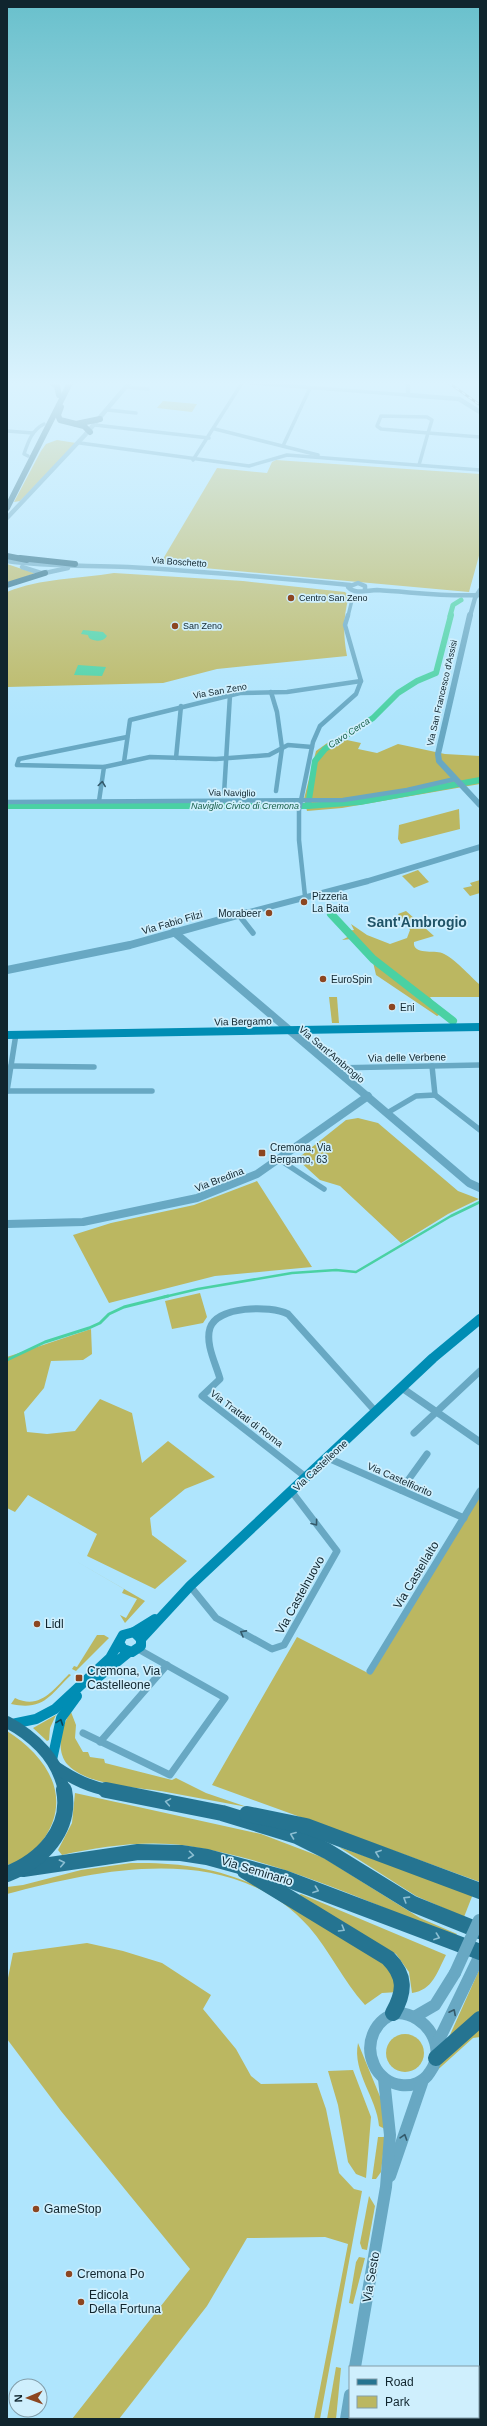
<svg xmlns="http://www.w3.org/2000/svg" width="487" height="2426" font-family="Arial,sans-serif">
  <rect width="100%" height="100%" fill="#afe5fd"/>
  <g fill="#bbb761">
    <polygon points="163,401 197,404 192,412 157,408"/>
    <polygon points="57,440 76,443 20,501 14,502 41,451 46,444"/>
    <polygon points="276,460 480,474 480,552 469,592 160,564 217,468 267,473 272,462"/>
    <polygon points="7,564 34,573 35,573 7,584"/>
    <path d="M114 573 243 581 345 592 349 596C343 618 343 634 347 656L217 669 163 683 7 687V592C41 578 78 579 114 573Z"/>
    <polygon points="342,739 361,743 358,749 377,753 398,744 445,754 480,756 480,784 342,808 307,811 304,799 316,751 330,741"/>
    <polygon points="459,809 460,829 401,844 398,839 399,825"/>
    <polygon points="418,870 429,882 414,888 402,876"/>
    <polygon points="480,880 480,893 470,896 463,888 472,886 470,883"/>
    <path d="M406 911 434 936 414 942C412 955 435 950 442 953 453 957 471 977 480 985V997H430L441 1014 437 1016 376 975 373 962 351 939 342 940 351 935 348 931 354 930 351 924 367 935 390 944 407 938 410 930 398 914Z"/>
    <polygon points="329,997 337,997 339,1023 332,1023"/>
    <polygon points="358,1118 378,1123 458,1191 479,1199 448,1214 401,1243 340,1186 320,1180 297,1159 346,1120"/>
    <polygon points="257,1181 312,1267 215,1276 109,1303 73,1235 111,1223 194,1205"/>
    <polygon points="200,1293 207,1317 203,1323 172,1329 165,1301"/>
    <polygon points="91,1329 92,1354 83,1360 51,1361 44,1388 24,1412 27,1432 47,1434 75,1431 100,1399 132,1413 142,1463 168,1441 215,1477 185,1489 150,1518 152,1535 187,1561 155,1589 87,1556 97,1534 28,1495 15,1512 7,1508 7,1357"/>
    <polygon points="480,1493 480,1882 212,1785 297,1637 368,1673"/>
    <polygon points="74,1560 145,1601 125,1623 120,1615 126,1618 137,1599 122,1593 124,1589"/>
    <polygon points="97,1635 104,1635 109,1638 76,1671 72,1669 74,1666 77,1667"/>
    <path d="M69 1674 71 1675C50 1695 44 1711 11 1704L15 1698C40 1710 53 1690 69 1674Z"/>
    <path d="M71 1712 76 1725 75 1738 83 1752H88L90 1757 104 1759 105 1763 172 1780 176 1778 206 1793 247 1807C220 1802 193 1797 166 1792 139 1787 88 1786 68 1765 55 1751 61 1726 71 1712Z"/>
    <polygon points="56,1715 50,1728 49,1740 47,1741 33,1728"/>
    <path d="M7 1731C46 1756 74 1796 43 1840 33 1855 24 1861 7 1865Z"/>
    <path d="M75 1793 261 1834 324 1858 420 1918 457 1934 455 1937C368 1902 281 1860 188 1846 147 1840 103 1846 62 1855L58 1850 72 1823Z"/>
    <polygon points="339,1847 473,1894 464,1917 416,1896"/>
    <path d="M131 1863C180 1862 219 1868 264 1889L380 1960 390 1969 398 1992 382 1993 365 2005C343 1981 330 1951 309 1927 232 1841 104 1868 7 1894V1887L23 1885 81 1870Z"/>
    <path d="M301 1894 446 1955C437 1972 433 1990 412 1993L409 1972 396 1954 301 1901 299 1895Z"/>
    <polygon points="87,1943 123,1951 162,1963 211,1995 203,2009 236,2049 251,2076 261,2084 317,2083 326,2109 339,2173 354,2189 362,2191 320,2419 314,2419 348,2244 325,2237 247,2238 207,2306 119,2419 72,2419 190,2269 61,2111 7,2039 7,1983 13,1953"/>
    <polygon points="480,1968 480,2037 473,2038 432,2075"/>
    <circle cx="405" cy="2053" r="19"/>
    <path d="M358 2043 381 2099 385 2129 379 2126C377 2098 352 2072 358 2043Z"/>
    <polygon points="353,2070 371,2117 366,2178 356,2174 348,2162 338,2105 328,2071"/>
    <polygon points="378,2137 385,2137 381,2172 376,2179 372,2179"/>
    <polygon points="369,2196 375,2206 367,2250 362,2249 360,2243"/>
    <polygon points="359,2257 365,2258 353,2304 349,2303 356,2262"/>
    <polygon points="336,2367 341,2368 336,2419 327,2419"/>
  </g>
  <g fill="#4ad1a3">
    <path d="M83 630 103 632 107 636C103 642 95 642 89 638L88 635 81 634Z"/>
    <polygon points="78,665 106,667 102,676 74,675"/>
  </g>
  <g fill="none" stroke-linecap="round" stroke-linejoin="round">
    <polyline stroke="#4ad1a3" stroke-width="2.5" points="164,1297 198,1289 292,1273 336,1270 356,1272 451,1216 480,1202"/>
    <polyline stroke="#4ad1a3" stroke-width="3" points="7,1360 45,1342 89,1328 100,1323 109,1314 124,1307 168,1296"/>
    <polyline stroke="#4ad1a3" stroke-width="5" points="450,616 453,605 461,600"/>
    <g stroke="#4ad1a3" stroke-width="6">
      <polyline points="7,806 308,806 360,802 480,780"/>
      <polyline points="308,806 315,761 325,749 373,718 398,693 417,681 436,673 451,615"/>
    </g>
    <polyline stroke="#4ad1a3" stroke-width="8" points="331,914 373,959 453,1021"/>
    <g stroke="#68a8c3" stroke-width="3.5">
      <polyline points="251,383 408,395"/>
      <polyline points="126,387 148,389"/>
      <polyline points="108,410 136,413"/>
      <polygon points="381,416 427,417 432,420 428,433 381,429 377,426"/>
      <polyline points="95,425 209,438"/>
      <polyline points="215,429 318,455"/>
      <polyline points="7,431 33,433"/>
      <polyline points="428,433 480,437"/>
      <polyline points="80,443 249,466 287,455 480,470"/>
      <polyline points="283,446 310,388"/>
      <path d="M28 456 24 454C28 442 32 430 44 424"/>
      <polyline points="193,460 242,383"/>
      <polyline points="419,465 428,433"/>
      <polyline points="348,616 353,596"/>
    </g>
    <g stroke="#68a8c3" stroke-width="4.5">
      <polyline points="271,692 277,712 282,748 276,791"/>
      <polyline points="127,737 19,759 17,765 104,767 150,757 216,759 269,755 288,745 312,747"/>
      <polyline points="176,758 181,706"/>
      <polyline points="124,762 130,720 240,693 287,692 361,681"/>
      <polyline points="224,794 230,695"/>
      <polyline points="99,801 104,767"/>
      <polyline points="7,802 343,800 407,790 455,779"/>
      <polyline points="305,896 299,840 299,810 313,742 320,726 356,694 361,681 345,625 348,615"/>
    </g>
    <g stroke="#68a8c3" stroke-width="5.5">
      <polyline points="238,914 253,933"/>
      <polyline points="11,1066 94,1067"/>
      <polyline points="432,1066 435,1095 480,1130"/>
      <polyline points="334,1068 480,1065"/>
      <polyline points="7,1091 152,1091"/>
      <polyline points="7,1091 16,1034"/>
      <polyline points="387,1113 416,1096 435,1095"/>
      <polyline points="280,1160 324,1189"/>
    </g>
    <g stroke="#68a8c3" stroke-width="7">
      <polyline points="402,1388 480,1442"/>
      <polyline points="414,1433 480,1371"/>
      <polyline points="328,1458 464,1518"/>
      <path d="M307 1478 202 1396 220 1379C216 1364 205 1344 210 1328 217 1306 270 1305 288 1314L376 1412"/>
      <polyline points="401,1490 427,1454"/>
      <polyline points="190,1586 216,1618 272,1649 284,1645 337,1551 292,1492"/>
      <polyline points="370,1671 480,1491"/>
      <polyline points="83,1733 170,1775 225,1698 138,1649"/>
      <polyline points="100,1742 167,1665"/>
    </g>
    <g stroke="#68a8c3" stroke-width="4.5">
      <polyline points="408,383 408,395 459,399 480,412"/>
      <polyline points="7,518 85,435 129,383"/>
      <path d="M7 561C47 567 88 565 128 567 202 571 276 578 350 585"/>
      <polyline points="22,567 41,573 47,572"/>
      <polyline points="45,573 68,568"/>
      <path d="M365 590V586L358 583 348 587C355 595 368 590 377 590 412 592 446 597 480 595"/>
      <polyline points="470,616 475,598 480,590"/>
    </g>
    <g stroke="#68a8c3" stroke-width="6">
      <polyline points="470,615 438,754 439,761 480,805"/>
      <polyline points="242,914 368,881 480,847"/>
    </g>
    <g stroke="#68a8c3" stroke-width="8">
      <polyline points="174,932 469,1183 480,1188"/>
      <polyline points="7,970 130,945 245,913"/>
      <polyline points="7,1224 83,1222 197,1198 257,1174 368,1096"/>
    </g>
    <g stroke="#68a8c3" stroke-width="12">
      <path d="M398 2013C426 2014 448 2047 430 2072 417 2093 384 2088 374 2065 364 2043 375 2018 398 2013Z"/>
      <polyline points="416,2016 435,2005 455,1973"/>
      <polyline points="436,2046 480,1955"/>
      <polyline points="390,2176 422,2083"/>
      <polyline points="355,2367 386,2187 390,2135 384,2079"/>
      <polyline points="346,2419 350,2395"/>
    </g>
    <polyline stroke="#008db4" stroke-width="8" points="7,1035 480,1027"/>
    <g stroke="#008db4" stroke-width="10">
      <polyline points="134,1632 155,1619"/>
      <polyline points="141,1639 190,1586 433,1358 480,1319"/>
      <polyline points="97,1678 129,1652"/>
      <polyline points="12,1724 36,1719 55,1709 110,1658 123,1635 134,1632 141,1639 141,1646 132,1652 123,1649 120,1644"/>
      <polyline points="52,1760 61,1718 77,1696"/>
    </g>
    <g stroke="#257491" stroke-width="12">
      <path d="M7 1722C35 1737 58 1760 64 1791"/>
      <path d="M57 1768C75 1780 90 1787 111 1791"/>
    </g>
    <g stroke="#257491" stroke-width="16">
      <polyline points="106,1790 222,1813 297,1836 327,1851 413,1904 480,1931"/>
      <polyline points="247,1814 306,1826 480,1891"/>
      <polyline points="23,1869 138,1852 181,1853 207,1857 284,1878 480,1952"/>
      <path d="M245 1871 388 1958C406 1976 405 1992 393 2013"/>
      <path d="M7 1874C41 1861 72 1830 64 1790"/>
      <polyline points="436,2058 480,2019"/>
    </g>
    <g stroke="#266a83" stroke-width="6">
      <polyline points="53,383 57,386 59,395"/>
      <polyline points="61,407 58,415 60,420 84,426 90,432"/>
      <polyline points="76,424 100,419"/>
      <polyline points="7,508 70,383"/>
      <polyline points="7,556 27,560"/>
      <polyline points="20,558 75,564"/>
      <polyline points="7,585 45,573"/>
    </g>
    <g stroke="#324e5a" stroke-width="2.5">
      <polyline id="rail" points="449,383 480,405"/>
    </g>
    <use href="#rail" stroke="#cfeffd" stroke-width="1.5" stroke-dasharray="4" stroke-linecap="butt"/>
    <polyline stroke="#68a8c3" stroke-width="12" points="455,1973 479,1920"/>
  </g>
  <defs><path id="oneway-chevron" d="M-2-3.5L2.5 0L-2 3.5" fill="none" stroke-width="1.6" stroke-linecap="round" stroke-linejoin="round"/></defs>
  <g stroke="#33596a">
    <use href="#oneway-chevron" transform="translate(102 784) rotate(-82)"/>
    <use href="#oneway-chevron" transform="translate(315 1523) rotate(53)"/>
    <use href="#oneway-chevron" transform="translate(243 1633) rotate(-151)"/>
    <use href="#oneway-chevron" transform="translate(453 2012) rotate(-63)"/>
    <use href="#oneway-chevron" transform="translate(404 2137) rotate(-72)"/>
  </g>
  <use stroke="#0b4456" href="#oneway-chevron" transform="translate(60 1722) rotate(-70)"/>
  <g stroke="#8bbed2">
    <use href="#oneway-chevron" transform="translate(168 1802) rotate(-170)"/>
    <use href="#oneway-chevron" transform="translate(293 1835) rotate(-159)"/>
    <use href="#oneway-chevron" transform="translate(378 1853) rotate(-160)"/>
    <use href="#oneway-chevron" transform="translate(191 1855) rotate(7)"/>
    <use href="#oneway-chevron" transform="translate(62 1863) rotate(-12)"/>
    <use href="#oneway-chevron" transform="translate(316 1890) rotate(20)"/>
    <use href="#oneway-chevron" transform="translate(406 1899) rotate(-148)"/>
    <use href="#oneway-chevron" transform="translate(342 1929) rotate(31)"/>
    <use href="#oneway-chevron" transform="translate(437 1937) rotate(20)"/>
  </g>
  <linearGradient id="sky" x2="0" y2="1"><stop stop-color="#69c0cc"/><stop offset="0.53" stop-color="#dbf3fe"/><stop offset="1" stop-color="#dbf3fe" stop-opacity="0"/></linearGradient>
  <rect width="487" height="723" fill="url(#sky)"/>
  <g fill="#8c4621" stroke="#cfeffd" stroke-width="1.5">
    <circle cx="291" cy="598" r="4"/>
    <circle cx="175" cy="626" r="4"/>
    <circle cx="304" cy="902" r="4"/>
    <circle cx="269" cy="913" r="4"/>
    <circle cx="323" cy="979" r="4"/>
    <circle cx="392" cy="1007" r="4"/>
    <rect x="258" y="1149" width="8" height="8" rx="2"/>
    <circle cx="37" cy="1624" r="4"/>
    <rect x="75" y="1674" width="8" height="8" rx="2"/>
    <circle cx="36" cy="2209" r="4"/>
    <circle cx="69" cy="2274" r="4"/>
    <circle cx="81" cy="2302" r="4"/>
  </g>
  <g text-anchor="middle" stroke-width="3.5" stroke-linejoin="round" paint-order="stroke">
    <g font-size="9" fill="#10252e" stroke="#cfeffd">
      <text transform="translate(179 562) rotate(4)" y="3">Via Boschetto</text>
      <text transform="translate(220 691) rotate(-10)" y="3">Via San Zeno</text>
      <text transform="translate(442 693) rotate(-77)" y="3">Via San Francesco d'Assisi</text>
      <text transform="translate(232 793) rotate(1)" y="3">Via Naviglio</text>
    </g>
    <g font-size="9" fill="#10252e" stroke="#cfeffd" text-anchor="start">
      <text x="299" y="601">Centro San Zeno</text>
      <text x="183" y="629">San Zeno</text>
    </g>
    <g font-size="9" font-style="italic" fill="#145d45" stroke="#cfeffd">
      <text transform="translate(349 733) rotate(-33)" y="3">Cavo Cerca</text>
      <text x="245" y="809">Naviglio Civico di Cremona</text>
    </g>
    <g font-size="10" fill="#10252e" stroke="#cfeffd" text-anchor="start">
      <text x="312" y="900">Pizzeria<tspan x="312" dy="12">La Baita</tspan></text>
      <text x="261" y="917" text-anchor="end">Morabeer</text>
      <text x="331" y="983">EuroSpin</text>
      <text x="400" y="1011">Eni</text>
      <text x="270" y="1151">Cremona, Via<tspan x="270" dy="12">Bergamo, 63</tspan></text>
    </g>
    <g font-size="10" fill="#10252e" stroke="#cfeffd">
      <text transform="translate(172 922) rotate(-16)" y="4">Via Fabio Filzi</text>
      <text transform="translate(243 1021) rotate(-1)" y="4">Via Bergamo</text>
      <text transform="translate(332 1054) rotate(40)" y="4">Via Sant'Ambrogio</text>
      <text transform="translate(407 1057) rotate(-1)" y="4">Via delle Verbene</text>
      <text transform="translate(219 1179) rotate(-21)" y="4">Via Bredina</text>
      <text transform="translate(247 1418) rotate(37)" y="4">Via Trattati di Roma</text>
      <text transform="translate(320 1465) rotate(-43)" y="4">Via Castelleone</text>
      <text transform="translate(400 1479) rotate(24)" y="4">Via Castelfiorito</text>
    </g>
    <g font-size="12" fill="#10252e" stroke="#cfeffd">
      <text transform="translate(416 1575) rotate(-59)" y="4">Via Castellalto</text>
      <text transform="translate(300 1595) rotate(-61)" y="4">Via Castelnuovo</text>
      <text transform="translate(257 1871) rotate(17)" y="4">Via Seminario</text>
      <text transform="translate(371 2277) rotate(-80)" y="4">Via Sesto</text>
    </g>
    <g font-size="12" fill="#10252e" stroke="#cfeffd" text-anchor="start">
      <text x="45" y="1628">Lidl</text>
      <text x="87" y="1675">Cremona, Via<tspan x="87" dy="14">Castelleone</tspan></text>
      <text x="44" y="2213">GameStop</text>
      <text x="77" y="2278">Cremona Po</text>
      <text x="89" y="2299">Edicola<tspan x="89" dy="14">Della Fortuna</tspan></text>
    </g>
    <g font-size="14" font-weight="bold" fill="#1f5367" stroke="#cfeffd">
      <text x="417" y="927">Sant'Ambrogio</text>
    </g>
  </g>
  <rect width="487" height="2426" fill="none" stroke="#10252e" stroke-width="16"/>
  <rect x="349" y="2366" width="130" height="52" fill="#cfeffd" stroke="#839eaa"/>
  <rect x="357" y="2379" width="20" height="6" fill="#257491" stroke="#839eaa"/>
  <text x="385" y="2386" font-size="12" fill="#10252e">Road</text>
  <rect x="357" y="2396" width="20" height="12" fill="#bbb761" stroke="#839eaa"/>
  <text x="385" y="2406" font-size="12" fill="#10252e">Park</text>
  <g transform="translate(28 2398) rotate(268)"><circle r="19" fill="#cfeffd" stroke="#839eaa"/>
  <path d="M0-3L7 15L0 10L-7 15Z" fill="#8c4621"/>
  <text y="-6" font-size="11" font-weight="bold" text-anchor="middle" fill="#10252e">N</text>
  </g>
</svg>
